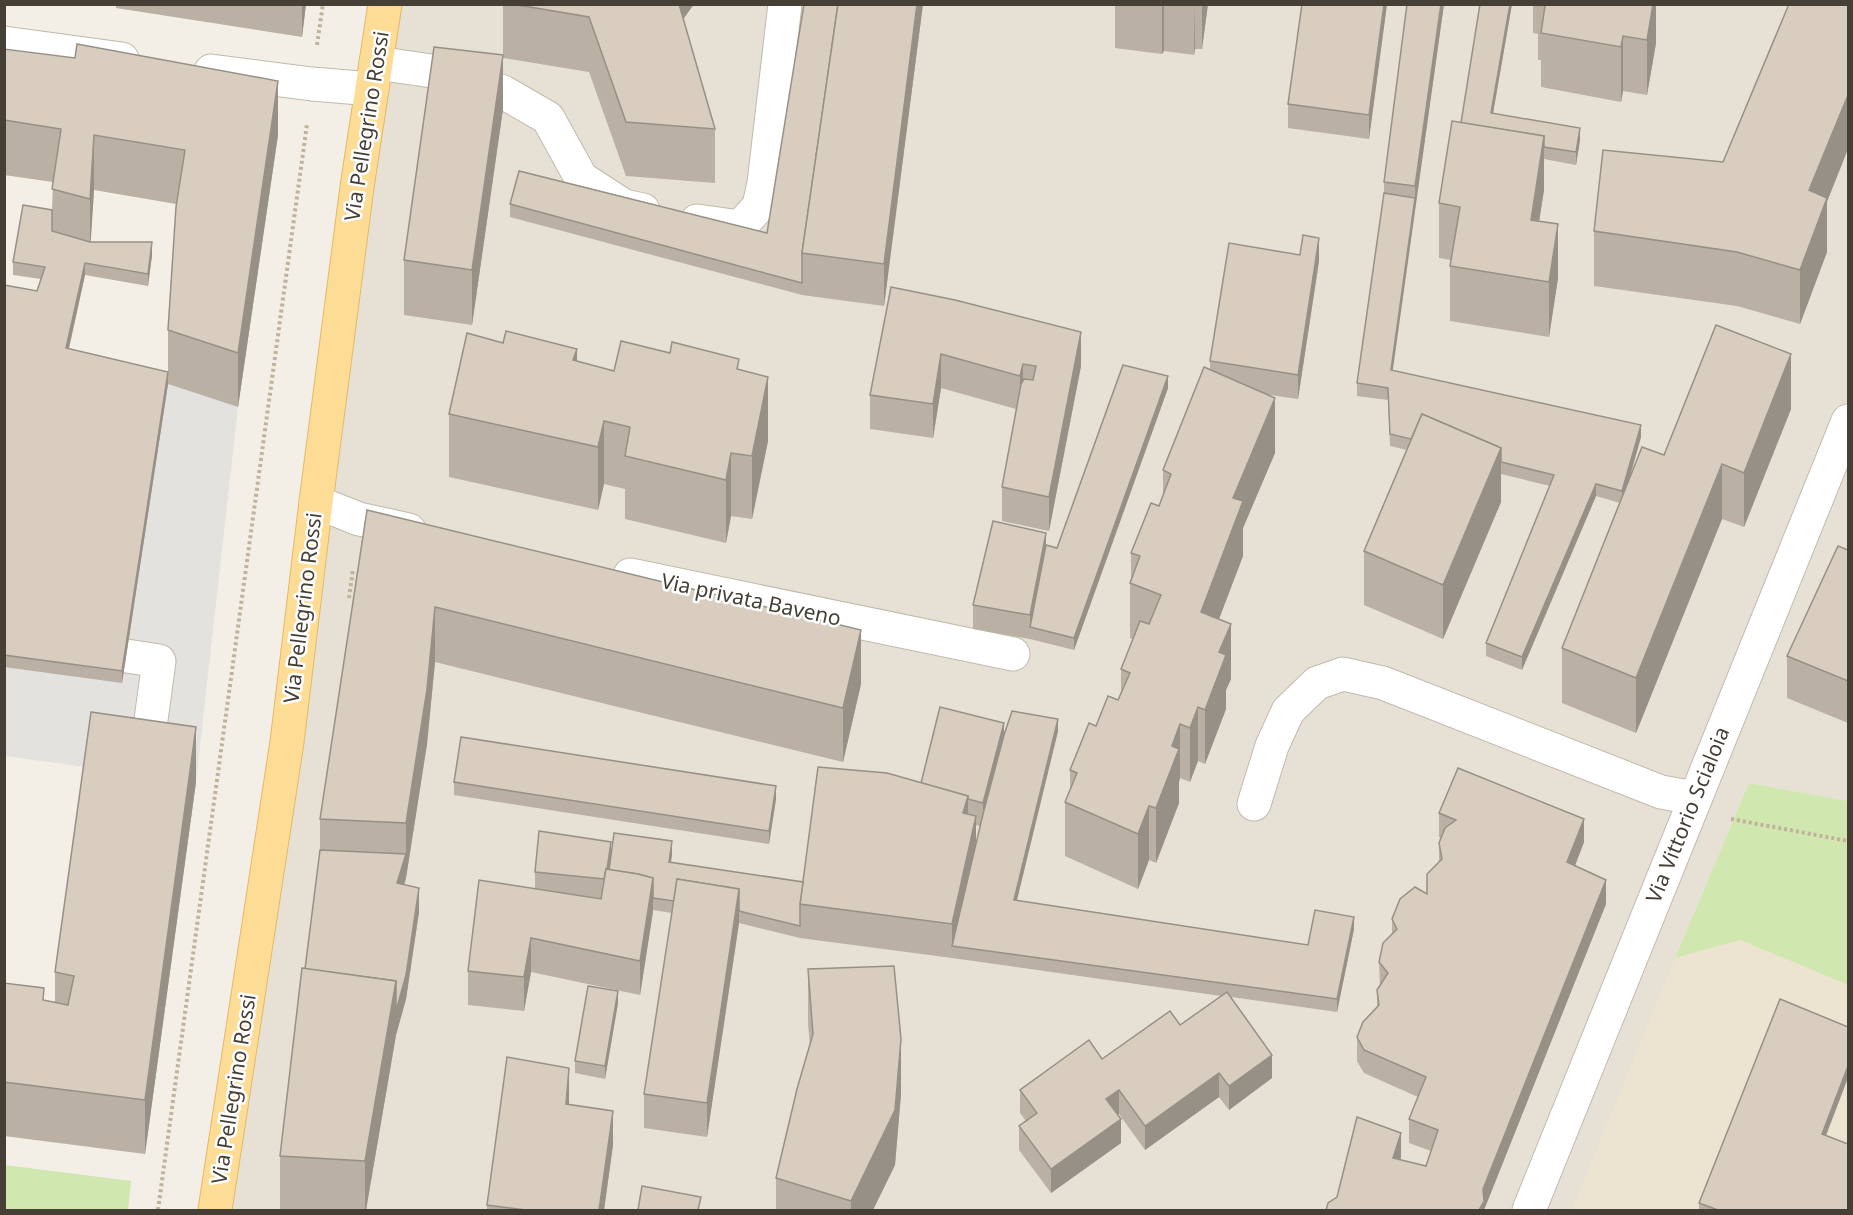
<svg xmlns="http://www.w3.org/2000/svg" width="1853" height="1215" font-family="'Noto Sans',sans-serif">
  <rect width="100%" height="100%" fill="#f3efe7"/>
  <polygon fill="#e7e1d5" points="389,5 1848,5 1848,801 1749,783 1675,958 1848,985 1848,1210 230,1210"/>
  <polygon fill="#ece4d1" points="1740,940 1848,985 1848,1210 1572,1210 1675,958"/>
  <g fill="#d0e7b0">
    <polygon points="1749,783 1848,801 1848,985 1740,940 1675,958"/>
    <polygon points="5,1165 131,1181 128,1210 5,1210"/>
  </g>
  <polygon fill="#e4e2df" points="168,384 238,407 196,782 5,756 5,667"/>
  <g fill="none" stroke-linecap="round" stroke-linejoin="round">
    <g stroke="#c2b9ac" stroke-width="35">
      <g id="minor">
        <polyline points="4,43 122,59"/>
        <polyline points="376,63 446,73 503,92 548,118 581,178 624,206 643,210"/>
        <polyline points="211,71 312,84 372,89"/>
        <polyline points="697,221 740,227 759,206 764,183 785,4"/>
        <polyline points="316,502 359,519 409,530"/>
        <polyline points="630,575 1013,654"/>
        <polyline points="4,637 159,661 150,727"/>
        <polyline points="1254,804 1272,746 1288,711 1317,683 1343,674 1383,683 1661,792 1695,798"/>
        <polyline points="1529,1210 1848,421"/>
      </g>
    </g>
    <g stroke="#e2b966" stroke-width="35">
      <polyline id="major" points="215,1210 287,742 316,502 357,187 385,4"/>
    </g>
    <g stroke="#c0b29b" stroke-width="4" stroke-dasharray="3 3" stroke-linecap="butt">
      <polyline points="317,45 323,4"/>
      <polyline points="349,598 353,569"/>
      <polyline points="1731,819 1848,841"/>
      <polyline points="158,1210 307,124"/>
    </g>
    <use href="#minor" stroke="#fff" stroke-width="33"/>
    <use href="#major" stroke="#fddc96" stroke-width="33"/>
  </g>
  <g fill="#bab0a4" fill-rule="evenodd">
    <polygon points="116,4 306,4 302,37 116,8"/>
    <polygon points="503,4 694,4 683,19 715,129 715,183 626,176 589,72 503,58"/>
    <polygon points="923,4 884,306 802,295 510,217 510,204 767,233"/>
    <polygon points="1115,4 1208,4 1202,49 1195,49 1194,55 1164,51 1162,54 1115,48"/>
    <polygon points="1302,4 1387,4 1369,139 1288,128 1288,104"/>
    <polygon points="1444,4 1392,371 1641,437 1628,484 1664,455 1791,409 1744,527 1722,519 1636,733 1562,703 1562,648 1620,503 1596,496 1522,670 1486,656 1486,643 1550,486 1501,474 1501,502 1443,639 1364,605 1364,551 1407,450 1390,446 1388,400 1357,396 1357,383 1384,193 1384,182"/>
    <polygon points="1480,4 1512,4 1493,113 1580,140 1576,165 1544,159 1544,190 1539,221 1558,278 1549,337 1450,321 1450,266 1451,260 1439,258 1439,203 1461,123"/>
    <polygon points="1533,4 1656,4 1656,43 1647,95 1623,91 1621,102 1541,87 1541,60 1538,60 1538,34 1533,33"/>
    <path d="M4 49 278 135 238 407 168 384 122 683 4 667V285L37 291 41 279 13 275V262L52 210 53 182 4 175ZM94 190 176 204 168 330V372L69 349 85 275 148 286 152 255 90 242Z"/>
    <polygon points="503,109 472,325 404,315 404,260"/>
    <polygon points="1723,162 1827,202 1827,252 1800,324 1737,306 1594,286 1594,231"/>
    <polygon points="1319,261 1298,399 1264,394 1275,453 1243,528 1243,556 1219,619 1231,679 1226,690 1226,709 1205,764 1198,761 1190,782 1180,778 1179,782 1179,803 1156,863 1149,860 1138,889 1065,856 1065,802 1070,792 1070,770 1096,726 1118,700 1121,694 1121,669 1133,639 1130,638 1130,583 1131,579 1131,553 1159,506 1163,496 1163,470 1210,370 1210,361"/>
    <polygon points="891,287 1081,366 1049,531 1002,521 1002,487 1016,409 941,388 933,438 870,429 870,395"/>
    <polygon points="577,361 614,371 739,370 768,441 752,519 731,516 726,543 625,519 625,489 604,484 598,510 449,477 449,414"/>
    <polygon points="1168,388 1074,650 1030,639 973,629 973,605 1046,545 1057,548"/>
    <polygon points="367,510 861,684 843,762 435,662 427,744 406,878 404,885 419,912 406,999 396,1035 366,1210 280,1210 280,1156 305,969 320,850 320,819"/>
    <polygon points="1848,550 1848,723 1787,698 1787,656"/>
    <path d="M1058 731 1017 900 1308 945 1354 929 1337 1012 1231 997 1272 1078 1229 1110 1219 1097 1145 1150 1119 1114 1117 1115 1121 1143 1051 1193 1019 1150V1126L1026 1121 1020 1113V1090L1102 1059 1180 1025 1221 996 952 958 800 938 739 923 707 1137 644 1128V1094L672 913 653 910 640 995 531 972 524 1011 468 1005V971L535 889V872L611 854H672L671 863 803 882 921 783 1004 735ZM976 825 980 826 976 843Z"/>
    <polygon points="196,782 145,1154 4,1136 4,983 44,1000 55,1002 55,972"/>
    <polygon points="454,782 776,799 769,844 454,795"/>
    <polygon points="1439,813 1584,842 1575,866 1606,904 1484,1210 1326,1210 1401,1157 1400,1160 1426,1166 1431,1151 1409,1143 1409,1119 1418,1097 1364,1073 1357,1061 1357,1037 1377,1007 1377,990 1380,986 1379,962 1392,934 1392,919 1427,894 1439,862 1439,843 1441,838 1439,837"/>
    <polygon points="808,969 901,1094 895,1165 873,1210 776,1210 776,1178 810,1046 808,1024"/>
    <polygon points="618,1003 605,1079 575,1073 575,1061"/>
    <polygon points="569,1104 613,1145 604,1210 487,1210 487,1205"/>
    <polygon points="1826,1135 1848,1210 1699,1210 1699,1203"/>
  </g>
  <g fill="#979086">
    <polygon points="302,4 306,4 302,37"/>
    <polygon points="672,4 694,4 672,35"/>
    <polygon points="917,4 923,4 884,306 884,264"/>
    <polygon points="1162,4 1164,4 1164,51 1162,54"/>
    <polygon points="1194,4 1195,49 1194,55"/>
    <polygon points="1202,4 1208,4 1202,49"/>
    <polygon points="1384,4 1387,4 1369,139 1369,115"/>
    <polygon points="1441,4 1444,4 1391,383 1391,370 1415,198 1415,186"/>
    <polygon points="1510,4 1512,4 1491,125 1491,113"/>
    <polygon points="1653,4 1656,4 1656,43 1647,95 1647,40"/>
    <polygon points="1623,36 1623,91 1621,102 1621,47"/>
    <polygon points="503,55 503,109 472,325 472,270"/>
    <polygon points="278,81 278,135 238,407 238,353"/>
    <polygon points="1848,95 1848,149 1827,202 1827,252 1800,324 1800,270 1809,190"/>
    <polygon points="1580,128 1580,140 1576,165 1576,152"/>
    <polygon points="94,135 94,190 90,254 90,199"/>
    <polygon points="1544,136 1544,190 1531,274 1531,220"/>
    <polygon points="1558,224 1558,278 1549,337 1549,282"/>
    <polygon points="1319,238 1319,261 1298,399 1298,375"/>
    <polygon points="152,242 152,255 148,286 148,274"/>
    <polygon points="85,263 85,275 66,360 66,348"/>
    <polygon points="1081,332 1081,366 1049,531 1049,497"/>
    <polygon points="577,349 577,412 573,360"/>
    <polygon points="941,354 941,388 933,438 933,404"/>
    <polygon points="1791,354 1791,409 1744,527 1744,473"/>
    <polygon points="1023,364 1023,398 1020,410 1020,376"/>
    <polygon points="168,372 168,384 122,683 122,671"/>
    <polygon points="1168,376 1168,388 1074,650 1074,638"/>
    <polygon points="768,377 768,441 752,519 752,456"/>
    <polygon points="1275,398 1275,453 1243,528 1243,556 1201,666 1201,612 1233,498"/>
    <polygon points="604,421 604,484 598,510 598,447"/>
    <polygon points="1641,425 1641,437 1622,504 1622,491"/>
    <polygon points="1501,448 1501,502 1443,639 1443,585"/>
    <polygon points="731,453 731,516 726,543 726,480"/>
    <polygon points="1722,464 1722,519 1636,733 1636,678"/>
    <polygon points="1596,484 1596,496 1522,670 1522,657"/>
    <polygon points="1046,533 1046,557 1030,627 1030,615"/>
    <polygon points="435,607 435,662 427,744 406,878 397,907 397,883 406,854 406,823"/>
    <polygon points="1231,624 1231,679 1226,690 1226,709 1205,764 1205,710 1219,652"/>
    <polygon points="861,630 861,684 843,762 843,708"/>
    <polygon points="1198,707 1198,761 1190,782 1190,728"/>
    <polygon points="1058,719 1058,731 1014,912 1014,900"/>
    <polygon points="1004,723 1004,747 983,827 983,803"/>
    <polygon points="1180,724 1180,778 1179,782 1179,803 1156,863 1156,808 1172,746"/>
    <polygon points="196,727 196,782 145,1154 145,1100"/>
    <polygon points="776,786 776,799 769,844 769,831"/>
    <polygon points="968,796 968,830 963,813"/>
    <polygon points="1149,806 1149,860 1138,889 1138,834"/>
    <polygon points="976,816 976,850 952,946 952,924"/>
    <polygon points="1584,819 1584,842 1567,886 1567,862"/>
    <polygon points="672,841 672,854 669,875 669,862"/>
    <polygon points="611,842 611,866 606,879"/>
    <polygon points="653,878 653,912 640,995 640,961"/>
    <polygon points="1606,880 1606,904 1484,1210 1479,1210 1483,1189"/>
    <polygon points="419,888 419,912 406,999 396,1035 366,1210 365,1210 365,1161 396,981"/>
    <polygon points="739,889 739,923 707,1137 707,1103"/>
    <polygon points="1354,917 1354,929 1337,1012 1337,999"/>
    <polygon points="531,938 531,972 524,1011 524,977"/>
    <polygon points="618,991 618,1003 605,1079 605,1066"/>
    <polygon points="901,1039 901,1094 895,1165 873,1210 851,1210 851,1201"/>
    <polygon points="1272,1055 1272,1078 1229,1110 1229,1086"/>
    <polygon points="1848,1066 1848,1078 1822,1146 1822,1134"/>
    <polygon points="569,1068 569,1102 566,1138 566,1104"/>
    <polygon points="1219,1073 1219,1097 1145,1150 1145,1126"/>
    <polygon points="1119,1090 1119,1114 1106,1123 1106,1099"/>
    <polygon points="613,1111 613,1145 604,1210 599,1210"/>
    <polygon points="1121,1119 1121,1143 1051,1193 1051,1169"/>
    <polygon points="1401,1133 1401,1157 1393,1182 1393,1158"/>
  </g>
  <g fill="#d8cdbf" stroke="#979086" stroke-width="1.5">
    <polygon points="512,4 679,4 715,129 626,122 589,17"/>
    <polygon points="804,4 838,4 802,253 802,283 510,204 519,171 767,233"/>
    <polygon points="838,4 917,4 884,264 802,253"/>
    <polygon points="1302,4 1384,4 1369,115 1288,104"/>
    <polygon points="1407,4 1441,4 1415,186 1384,182"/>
    <polygon points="1480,4 1510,4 1491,113 1580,128 1576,152 1544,147 1544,136 1461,123"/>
    <polygon points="1538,4 1653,4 1647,40 1623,36 1621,47 1541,33 1545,6"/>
    <polygon points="1789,4 1848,4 1848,95 1809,190 1827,198 1800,270 1737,252 1594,231 1603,150 1723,162"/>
    <polygon points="77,44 278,81 238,353 168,330 176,207 185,150 94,135 90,199 52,189 61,129 4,120 4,49 75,58"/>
    <polygon points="434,47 503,55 472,270 404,260"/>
    <polygon points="1452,121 1544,136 1531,220 1558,224 1549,282 1450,266 1460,207 1439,203"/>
    <polygon points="1384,193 1415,198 1391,370 1641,425 1622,491 1596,484 1522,657 1486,643 1554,475 1501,462 1501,448 1422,414 1411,439 1390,434 1388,388 1357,383"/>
    <polygon points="23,205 52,210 52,231 90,242 152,242 148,274 85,263 66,348 168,372 122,671 4,655 4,285 37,291 45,267 13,262"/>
    <polygon points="1303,235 1319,238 1298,375 1210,361 1229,243 1300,255"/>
    <polygon points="891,287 955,300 1081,332 1049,497 1002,487 1021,384 1024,379 1033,380 1036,366 1023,364 1020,376 941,354 933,404 870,395"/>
    <polygon points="1716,325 1791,354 1744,473 1722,464 1636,678 1562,648 1642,447 1664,455"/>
    <polygon points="506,331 577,349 573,360 614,371 621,341 670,353 672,342 739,359 737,369 768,377 752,456 731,453 726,480 625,456 630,427 604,421 598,447 449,414 467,333 503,343"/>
    <polygon points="1123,365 1168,376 1074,638 1030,627 1046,545 1057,548"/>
    <polygon points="1204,367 1275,398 1233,498 1243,501 1201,612 1231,624 1219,652 1226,655 1205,710 1198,707 1190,728 1180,724 1172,746 1179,749 1156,808 1149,806 1138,834 1065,802 1077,773 1070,770 1089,723 1096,726 1108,696 1118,700 1130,673 1121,669 1140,621 1149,624 1161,595 1130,583 1140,556 1131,553 1151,503 1159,506 1171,474 1163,470"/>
    <polygon points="1422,414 1501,448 1443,585 1364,551"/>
    <polygon points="367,510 861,630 843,708 435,607 427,689 406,823 320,819"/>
    <polygon points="993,521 1046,533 1030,615 973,605"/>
    <polygon points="1838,546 1848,550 1848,681 1787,656"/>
    <polygon points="940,707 1004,723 983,803 968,799 968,796 921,783"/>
    <polygon points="1012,711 1058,719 1014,900 1308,945 1315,910 1354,917 1337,999 952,946 983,814 1004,735"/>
    <polygon points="91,712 196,727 145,1100 4,1082 4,983 44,988 43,1000 68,1005 74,976 55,972"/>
    <polygon points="461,737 776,786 769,831 454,782"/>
    <polygon points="818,767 887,773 968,796 963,813 976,816 952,924 800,904"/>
    <polygon points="1458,768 1584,819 1567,862 1606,880 1483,1189 1484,1201 1479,1210 1326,1210 1328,1203 1337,1197 1357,1117 1401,1133 1393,1158 1426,1166 1438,1130 1409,1119 1426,1077 1364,1050 1357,1037 1363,1022 1379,1005 1377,990 1388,973 1379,962 1383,943 1397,929 1392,919 1400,899 1415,887 1427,894 1427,874 1442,859 1439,843 1445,828 1456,820 1439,813"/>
    <polygon points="539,831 611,842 607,869 606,869 604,879 535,872"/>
    <polygon points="614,833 672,841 669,862 803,882 800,904 800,926 739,911 739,889 677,879 674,901 653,898 653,878 638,874 609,870"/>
    <polygon points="320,850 406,854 397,883 419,888 406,975 396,1011 396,981 305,969"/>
    <polygon points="606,869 638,874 653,878 640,961 531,938 524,977 468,971 479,880 601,899"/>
    <polygon points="677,879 739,889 707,1103 644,1094"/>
    <polygon points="894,966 901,1039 895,1110 851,1201 776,1178 797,1089 813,1034 808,969"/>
    <polygon points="302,968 396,981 365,1161 280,1156"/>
    <polygon points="588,986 618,991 605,1066 575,1061"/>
    <polygon points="1227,992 1272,1055 1229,1086 1219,1073 1145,1126 1119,1090 1106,1099 1121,1119 1051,1169 1019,1126 1037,1113 1020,1090 1089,1040 1102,1059 1170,1011 1180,1025"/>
    <polygon points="1780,999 1848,1027 1848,1066 1822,1134 1848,1144 1848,1210 1718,1210 1699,1203"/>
    <polygon points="507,1057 569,1068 566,1104 613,1111 599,1210 526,1210 487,1205"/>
    <polygon points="642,1186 701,1197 698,1210 638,1210"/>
  </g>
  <g text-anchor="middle" stroke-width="5" stroke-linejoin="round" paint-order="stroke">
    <g font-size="21" fill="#463f36" stroke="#fff">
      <text transform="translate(367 126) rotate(-81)" y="7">Via Pellegrino Rossi</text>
      <text transform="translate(751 600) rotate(12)" y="7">Via privata Baveno</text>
      <text transform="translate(303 608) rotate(-83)" y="7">Via Pellegrino Rossi</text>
      <text transform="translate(1688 815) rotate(-68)" y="7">Via Vittorio Scialoia</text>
      <text transform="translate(234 1089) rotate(-81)" y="7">Via Pellegrino Rossi</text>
    </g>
  </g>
  <rect width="1853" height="1215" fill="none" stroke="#463f36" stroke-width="12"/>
</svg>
